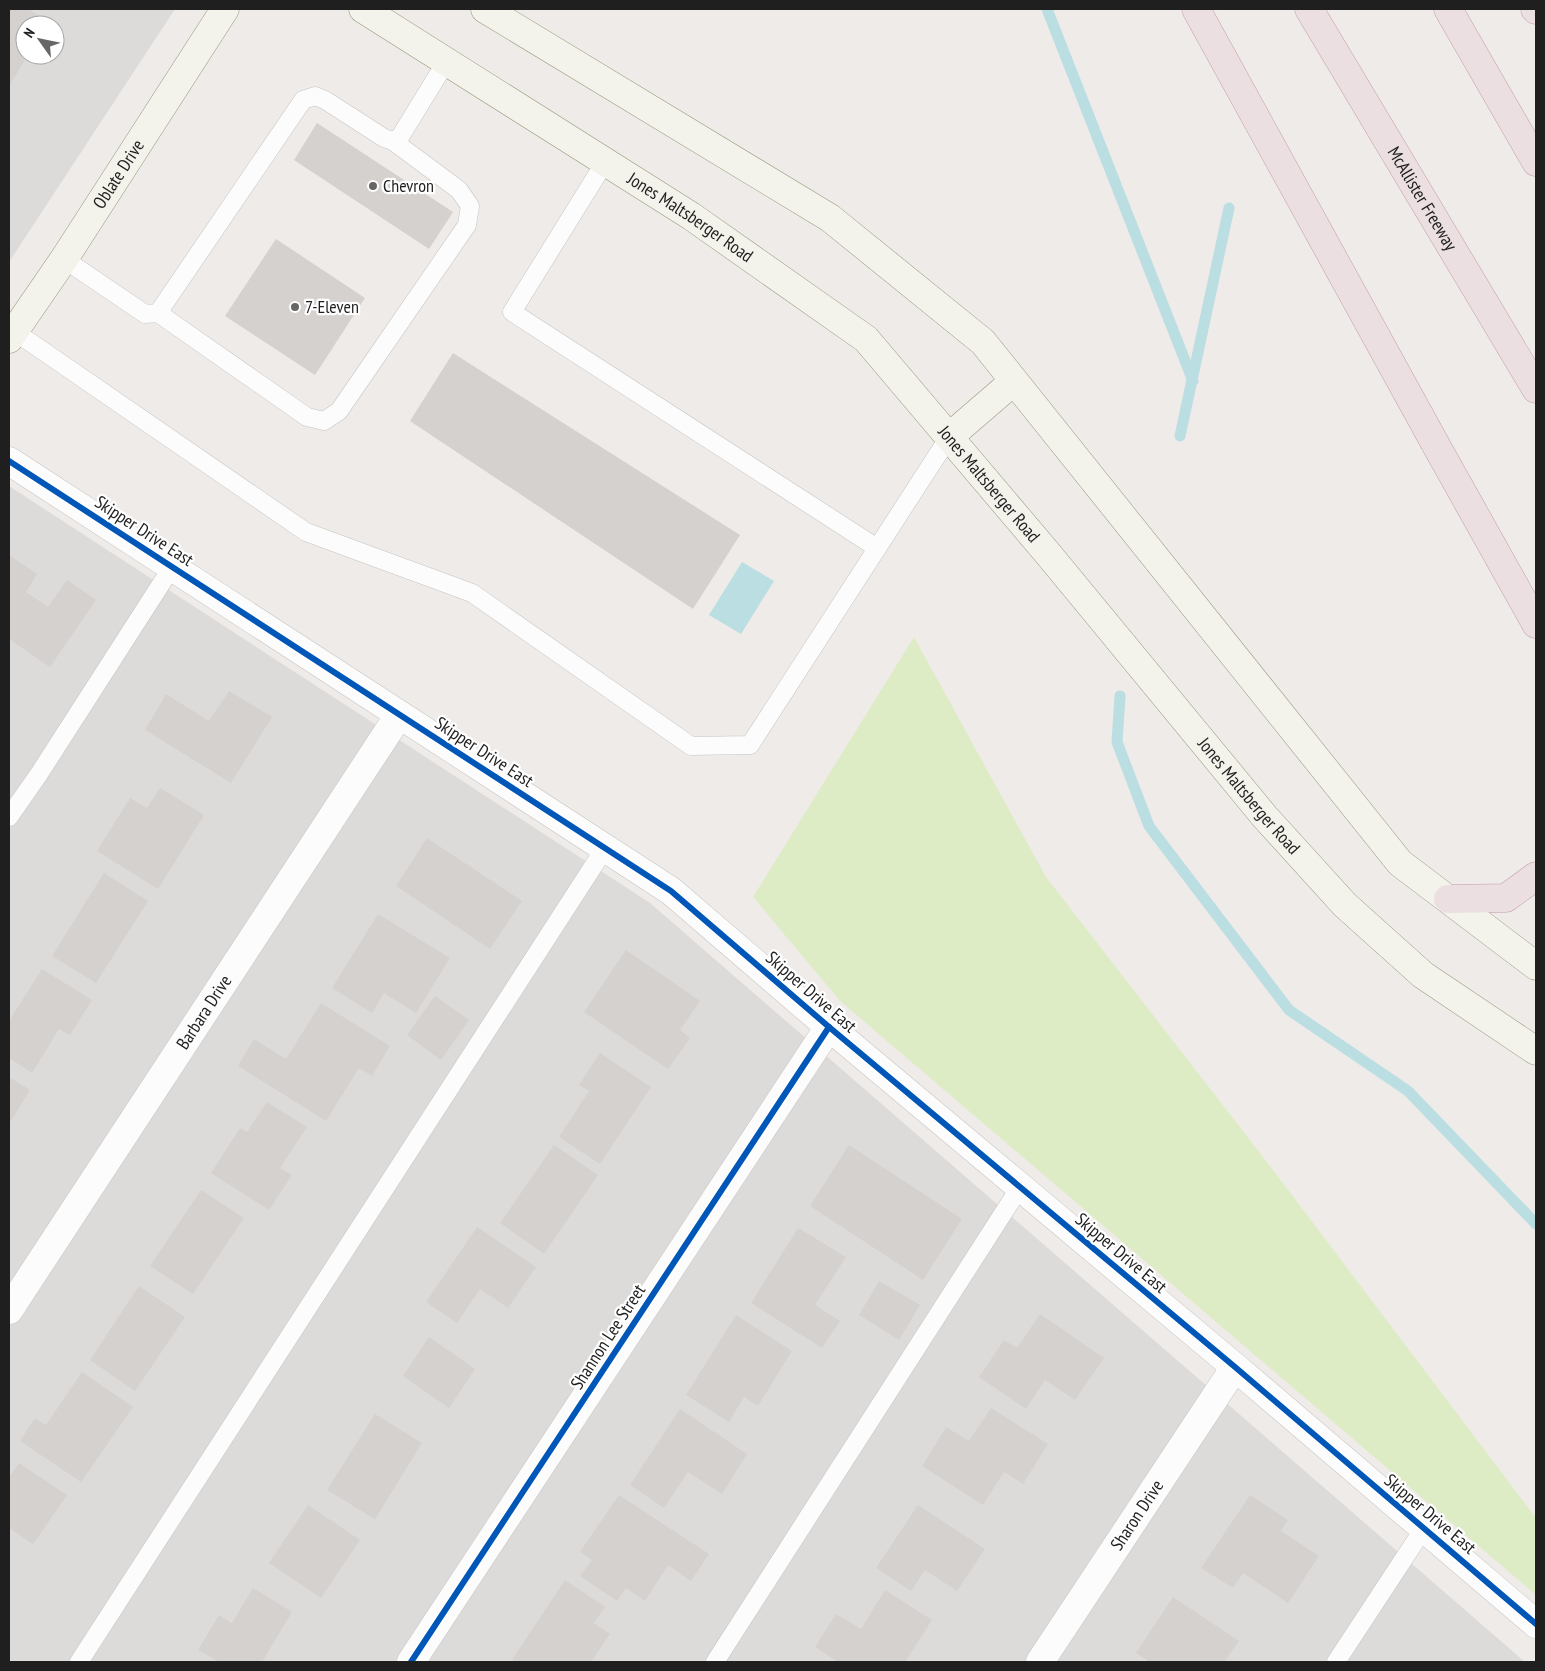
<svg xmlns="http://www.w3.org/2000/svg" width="1545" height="1671" font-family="'PT Sans Narrow',sans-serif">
  <rect width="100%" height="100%" fill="#eeebe8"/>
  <g fill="#dddbda" fill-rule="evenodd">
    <path d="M9 9H175L9 262ZM25 25H55V55H25Z"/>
    <polygon points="9,486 650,903 1525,1662 9,1662"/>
  </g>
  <polygon fill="#deecc6" points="914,637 1046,877 1270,1166 1536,1518 1536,1595 840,1001 753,897"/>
  <polygon fill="#bbdee2" points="742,562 774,581 741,634 709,615"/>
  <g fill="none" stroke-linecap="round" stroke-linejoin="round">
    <g stroke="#bbdee2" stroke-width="11">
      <polyline points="1047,9 1193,381"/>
      <polyline points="1180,436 1229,208"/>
      <polyline points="1120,696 1117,742 1149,826 1289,1010 1408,1091 1536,1224"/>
    </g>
  </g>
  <g fill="#d5d1cf">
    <polygon points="9,9 28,9 49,22 47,25 25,25 25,55 28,55 9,86"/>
    <polygon points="317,123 453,212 429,249 294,160"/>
    <polygon points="276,239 365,298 315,375 225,316"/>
    <polygon points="453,353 740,535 693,609 410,421"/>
    <polygon points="9,555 37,574 26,592 48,607 67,580 96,600 50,667 9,639"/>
    <polygon points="229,691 272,717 231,783 145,730 166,694 209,721"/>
    <polygon points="160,788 204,815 158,889 97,851 130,798 147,808"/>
    <polygon points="427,838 522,901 490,949 396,886"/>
    <polygon points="104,873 148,901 96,983 52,956"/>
    <polygon points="378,914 450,958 416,1013 384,993 372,1013 332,988"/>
    <polygon points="626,950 700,1001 680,1030 690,1038 668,1069 584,1012"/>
    <polygon points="42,969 92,1000 70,1035 59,1029 32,1073 9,1058 9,1021"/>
    <polygon points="435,996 469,1020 441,1060 407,1035"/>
    <polygon points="321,1003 390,1046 372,1076 359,1068 326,1121 238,1066 254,1039 286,1059"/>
    <polygon points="600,1053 651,1087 600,1164 559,1137 589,1091 579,1085"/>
    <polygon points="9,1077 30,1090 9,1124"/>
    <polygon points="267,1102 307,1127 280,1168 292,1175 269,1210 211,1173 240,1128 247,1132"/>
    <polygon points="554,1145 598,1175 544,1254 500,1223"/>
    <polygon points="849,1145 962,1219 923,1280 810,1206"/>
    <polygon points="201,1190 244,1218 193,1294 150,1266"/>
    <polygon points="477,1227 536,1267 508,1308 480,1289 457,1323 426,1302"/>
    <polygon points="798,1228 846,1257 815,1305 840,1321 822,1348 751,1303"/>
    <polygon points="879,1281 920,1305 899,1340 859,1315"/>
    <polygon points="139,1286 185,1317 135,1391 90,1360"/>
    <polygon points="1040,1314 1104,1358 1075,1400 1045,1380 1026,1409 979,1377 1004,1340 1017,1348"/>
    <polygon points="736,1315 792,1351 758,1406 744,1397 729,1422 686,1395"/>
    <polygon points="429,1337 475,1369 449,1408 403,1376"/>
    <polygon points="82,1372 133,1407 81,1482 20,1441 35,1418 46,1425"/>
    <polygon points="991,1408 1048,1444 1023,1484 1004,1472 983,1505 922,1466 946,1427 969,1441"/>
    <polygon points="680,1409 747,1454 722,1494 688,1472 664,1508 630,1485"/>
    <polygon points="375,1414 422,1443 375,1519 327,1490"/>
    <polygon points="19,1463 67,1495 33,1544 9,1528 9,1478"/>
    <polygon points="619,1495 709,1554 691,1581 668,1565 645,1601 626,1588 617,1601 580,1576 592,1560 580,1552"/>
    <polygon points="1250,1495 1288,1520 1281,1531 1319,1556 1288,1603 1243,1573 1233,1588 1201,1568"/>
    <polygon points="308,1505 360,1540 321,1598 269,1563"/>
    <polygon points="918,1505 985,1549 957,1591 925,1570 911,1591 876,1568"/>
    <polygon points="565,1580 605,1607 594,1623 610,1634 591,1662 516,1662 512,1660"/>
    <polygon points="253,1588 292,1612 262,1662 219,1662 198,1650 219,1615 232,1623"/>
    <polygon points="885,1590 932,1620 905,1662 838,1662 815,1647 836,1614 861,1629"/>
    <polygon points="1173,1597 1239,1641 1224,1662 1150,1662 1136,1653"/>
  </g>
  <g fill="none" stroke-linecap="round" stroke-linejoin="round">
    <g stroke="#c6c5c4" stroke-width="19">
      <g id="lane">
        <polyline points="605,162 512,312 877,548"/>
        <polyline points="64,259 145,314 158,313 303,100 315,96 325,100 384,138 393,141 400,137 446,62"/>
        <polyline points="158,313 307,417 324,421 339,411 467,225 470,206 459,190 393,141"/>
        <polyline points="14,331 306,532 472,593 691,746 750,745 949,437"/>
        <polyline points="9,817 39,774 172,567"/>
        <polyline points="79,1662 605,848"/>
        <polyline points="715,1662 1020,1187"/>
        <polyline points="1336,1662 1424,1528"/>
      </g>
    </g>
    <g stroke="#c6c5c4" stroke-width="29">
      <g id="street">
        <polyline points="9,461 671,891 829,1027 1235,1367 1536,1624"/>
        <path id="s1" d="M9 1310 399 715"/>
        <polyline points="411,1662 829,1027"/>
        <path id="s2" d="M1040 1662 1235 1367"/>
      </g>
    </g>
    <g stroke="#99987f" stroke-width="29">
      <g id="secondary">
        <path id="s3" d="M363 9 691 216 866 339 1049 555 1265 817 1345 905 1423 975 1536 1051"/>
        <polyline points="485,9 830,218 983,342 1400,863 1536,966"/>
        <path id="s4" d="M9 339 64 259 225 9"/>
        <polyline points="949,437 1014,381"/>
      </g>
    </g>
    <g stroke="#c49ead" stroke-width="29">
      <g id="highway">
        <polyline points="1196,9 1437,447 1536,624"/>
        <path id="s5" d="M1309 9 1536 389"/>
        <polyline points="1448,9 1536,162"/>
        <polyline points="1535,9 1536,10"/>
        <polyline points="1448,899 1506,898 1536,876"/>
      </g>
    </g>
    <use href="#lane" stroke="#fcfcfc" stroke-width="18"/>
    <use href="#street" stroke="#fcfcfc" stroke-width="28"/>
    <use href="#secondary" stroke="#f4f3eb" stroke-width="28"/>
    <use href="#highway" stroke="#ebdfe2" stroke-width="28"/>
    <g stroke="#fff" stroke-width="9">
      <g id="cycleway">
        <polyline points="9,461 671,891 829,1027 1235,1367 1536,1624"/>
        <polyline points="411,1662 829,1027"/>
      </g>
    </g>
    <use href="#cycleway" stroke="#0057b8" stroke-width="6"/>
  </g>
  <g fill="#676665" stroke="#fff" stroke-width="2">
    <circle cx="373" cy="186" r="5"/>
    <circle cx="295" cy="307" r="5"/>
  </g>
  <g text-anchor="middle" stroke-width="4.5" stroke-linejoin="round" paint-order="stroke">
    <g font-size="18" fill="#1f1f1f" stroke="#fff">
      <text dy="6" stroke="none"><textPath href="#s4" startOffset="198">Oblate Drive</textPath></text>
      <text dy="6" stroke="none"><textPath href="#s5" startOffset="221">McAllister Freeway</textPath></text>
      <text dy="6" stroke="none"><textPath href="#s3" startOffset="388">Jones Maltsberger Road</textPath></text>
      <text dy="6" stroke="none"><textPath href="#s3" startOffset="792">Jones Maltsberger Road</textPath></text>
      <text transform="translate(144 531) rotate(33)" y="6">Skipper Drive East</text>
      <text transform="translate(484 752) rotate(33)" y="6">Skipper Drive East</text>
      <text dy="6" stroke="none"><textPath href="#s3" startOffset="1198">Jones Maltsberger Road</textPath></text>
      <text transform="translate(811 992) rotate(41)" y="6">Skipper Drive East</text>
      <text dy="6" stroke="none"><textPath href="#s1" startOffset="356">Barbara Drive</textPath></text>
      <text transform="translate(1121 1253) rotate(40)" y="6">Skipper Drive East</text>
      <text transform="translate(608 1337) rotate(-57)" y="6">Shannon Lee Street</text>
      <text transform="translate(1430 1514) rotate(40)" y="6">Skipper Drive East</text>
      <text dy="6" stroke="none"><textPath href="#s2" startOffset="176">Sharon Drive</textPath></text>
    </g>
    <g font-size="18" fill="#1f1f1f" stroke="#fff" text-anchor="start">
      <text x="383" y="192">Chevron</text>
      <text x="305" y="313">7-Eleven</text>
    </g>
  </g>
  <rect width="1545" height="1671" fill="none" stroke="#1f1f1f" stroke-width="20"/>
  <g transform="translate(40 40) rotate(303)"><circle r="24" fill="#ffffff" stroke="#a5a5a5"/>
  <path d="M0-4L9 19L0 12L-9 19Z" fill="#676665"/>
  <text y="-8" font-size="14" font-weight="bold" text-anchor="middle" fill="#1f1f1f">N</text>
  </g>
</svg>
